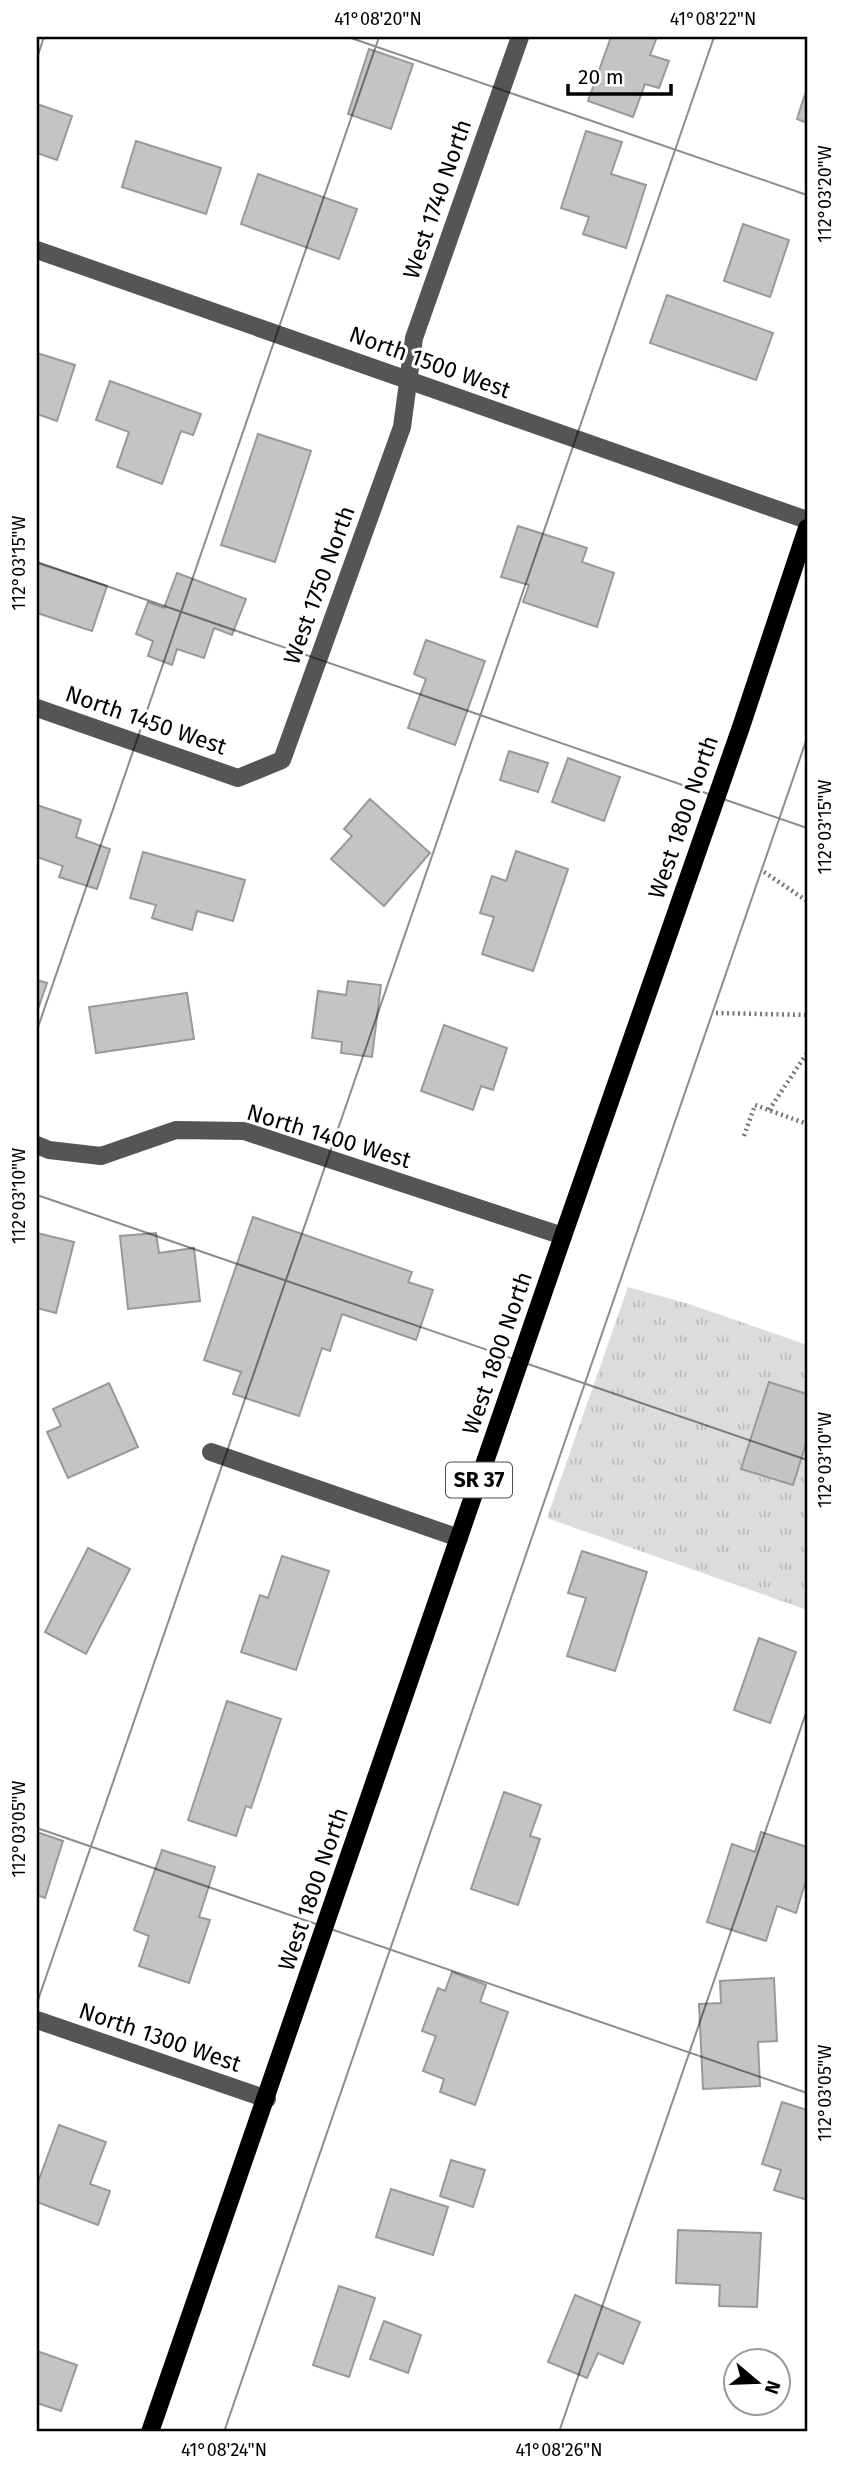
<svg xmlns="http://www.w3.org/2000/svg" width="844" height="2469" font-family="'Fira Sans',sans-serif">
  <defs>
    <pattern id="park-tufts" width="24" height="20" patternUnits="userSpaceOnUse" patternTransform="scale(1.75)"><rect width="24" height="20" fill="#dcdcdc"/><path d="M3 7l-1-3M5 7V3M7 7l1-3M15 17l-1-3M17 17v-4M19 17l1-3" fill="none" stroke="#bbb"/></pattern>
  </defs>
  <rect width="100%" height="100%" fill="#fff"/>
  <polygon fill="url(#park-tufts)" points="628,1287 689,1304 807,1345 807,1610 547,1518"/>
  <g fill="#c4c4c4" stroke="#999" stroke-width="2">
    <polygon points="611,37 657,37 650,55 669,61 659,88 645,84 633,117 588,101"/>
    <polygon points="369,49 413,64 391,129 348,114"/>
    <polygon points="807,88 807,123 797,119"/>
    <polygon points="37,104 72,116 57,160 37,153"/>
    <polygon points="586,131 622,142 611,174 646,185 626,248 583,234 589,217 561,208"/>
    <polygon points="136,141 221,168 206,214 122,187"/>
    <polygon points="258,174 357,209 339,259 241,224"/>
    <polygon points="743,224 789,240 770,297 724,281"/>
    <polygon points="667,295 773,333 756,380 650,343"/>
    <polygon points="37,353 75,365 57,421 37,414"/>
    <polygon points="110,381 201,414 193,435 181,431 162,484 117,467 129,432 96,420"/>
    <polygon points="258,434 311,451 275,562 221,545"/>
    <polygon points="518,526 587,548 582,562 614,573 597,627 523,602 529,585 501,577"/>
    <polygon points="37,563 107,586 92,631 37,613"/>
    <polygon points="177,573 246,599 232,635 214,628 204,658 177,649 172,665 148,656 153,641 136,634 148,602 164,608"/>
    <polygon points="426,640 485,661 455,745 408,728 426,679 414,674"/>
    <polygon points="509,751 548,763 538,792 500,780"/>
    <polygon points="568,758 620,777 604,821 552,802"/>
    <polygon points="370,799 430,853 384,906 331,859 352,836 344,829"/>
    <polygon points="37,805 81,820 76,837 110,849 97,889 59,877 63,866 37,857"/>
    <polygon points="516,851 568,869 533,971 482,954 494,917 480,913 492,876 506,881"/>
    <polygon points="143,852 245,880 233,921 197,911 192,930 152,918 156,905 130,898"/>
    <polygon points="37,980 47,983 37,1012"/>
    <polygon points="348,981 381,985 372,1057 341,1053 342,1042 312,1038 318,991 346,995"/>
    <polygon points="187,993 194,1039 96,1053 89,1007"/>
    <polygon points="444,1025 507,1048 493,1090 481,1086 473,1110 421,1091"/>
    <polygon points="253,1217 412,1272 408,1282 433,1290 416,1340 342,1314 330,1351 322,1348 299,1416 233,1394 241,1372 204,1360"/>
    <polygon points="37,1233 74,1242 56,1313 37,1308"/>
    <polygon points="156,1233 159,1253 194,1248 200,1301 128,1309 120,1236"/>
    <polygon points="769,1382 807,1394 807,1440 793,1485 741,1469"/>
    <polygon points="109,1383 138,1447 68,1478 47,1432 61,1426 53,1409"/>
    <polygon points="88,1548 130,1569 86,1654 45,1632"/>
    <polygon points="582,1551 647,1572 615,1671 567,1656 586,1598 568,1593"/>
    <polygon points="282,1556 329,1571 296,1670 241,1652 260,1595 268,1598"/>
    <polygon points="759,1638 796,1652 770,1723 734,1710"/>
    <polygon points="227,1701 281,1719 251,1808 246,1806 236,1836 188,1820"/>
    <polygon points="504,1792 541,1805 530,1836 540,1839 518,1905 471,1889"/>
    <polygon points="37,1832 63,1841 45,1898 37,1895"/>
    <polygon points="761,1832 807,1847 807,1877 796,1913 777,1906 766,1941 707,1922 732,1844 755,1852"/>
    <polygon points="162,1850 215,1867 199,1917 210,1920 189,1983 139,1966 149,1936 134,1930"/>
    <polygon points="452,1972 486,1985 480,2002 508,2012 475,2105 440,2092 444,2079 423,2071 436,2036 422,2031 438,1988 445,1991"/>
    <polygon points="774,1978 777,2041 758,2042 760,2086 703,2089 699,2004 721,2003 720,1981"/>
    <polygon points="782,2102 807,2110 807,2200 774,2190 781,2170 762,2164"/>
    <polygon points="59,2125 106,2142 90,2184 110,2191 98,2225 37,2202 37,2185"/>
    <polygon points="451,2160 485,2170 473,2207 440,2196"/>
    <polygon points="391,2189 448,2207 433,2255 376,2237"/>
    <polygon points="678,2230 761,2233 757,2307 719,2306 720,2285 676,2283"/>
    <polygon points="339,2286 375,2298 349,2377 313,2365"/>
    <polygon points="575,2295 640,2322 623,2364 598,2353 587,2378 548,2362"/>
    <polygon points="384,2321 421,2335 408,2373 370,2359"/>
    <polygon points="37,2351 77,2365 61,2411 37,2403"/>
  </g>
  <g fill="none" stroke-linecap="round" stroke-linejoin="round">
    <g stroke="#777" stroke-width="4.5" stroke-dasharray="2 3.5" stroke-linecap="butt">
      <polyline points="764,872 807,901"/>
      <polyline points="716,1013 807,1015"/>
      <polyline points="769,1110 807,1053"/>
      <polyline points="744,1136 755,1105 807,1124"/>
    </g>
    <g stroke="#555" stroke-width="18">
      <polyline points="37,250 807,520"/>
      <polyline points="37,708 238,778 282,760 402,427 414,338 520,37"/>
      <polyline points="37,1145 49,1150 101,1156 176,1130 244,1131 563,1236"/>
      <polyline points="211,1452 459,1538"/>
      <polyline points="37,2020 267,2099"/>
    </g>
    <polyline stroke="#000" stroke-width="18" points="150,2432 563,1236 741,727 807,528"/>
  </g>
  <path fill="none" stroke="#000" stroke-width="2" stroke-opacity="0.45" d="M348 37 807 195M37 58 44 37M37 562 807 828M37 1030 379 37M37 1195 807 1460M37 1828 807 2093M37 2003 714 37M224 2432 807 738M559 2432 807 1710"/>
  <g text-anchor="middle" stroke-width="6" stroke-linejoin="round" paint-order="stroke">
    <rect fill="#fff" stroke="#4c4c4c" stroke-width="2" x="446" y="1462.5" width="66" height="35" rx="5"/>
    <g font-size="21" font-weight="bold" fill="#000">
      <text x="479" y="1487">SR 37</text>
    </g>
    <g font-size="23" fill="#000" stroke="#fff">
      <text transform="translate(437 199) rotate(-71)" y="8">West 1740 North</text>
      <text transform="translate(430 362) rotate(20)" y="8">North 1500 West</text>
      <text transform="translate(319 585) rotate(-70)" y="8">West 1750 North</text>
      <text transform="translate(146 720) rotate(19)" y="8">North 1450 West</text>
      <text transform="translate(683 817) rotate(-71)" y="8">West 1800 North</text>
      <text transform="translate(329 1136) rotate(17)" y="8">North 1400 West</text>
      <text transform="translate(497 1353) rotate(-71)" y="8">West 1800 North</text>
      <text transform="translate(313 1889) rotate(-71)" y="8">West 1800 North</text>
      <text transform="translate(160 2037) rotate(19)" y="8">North 1300 West</text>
    </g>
  </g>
  <rect width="844" height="2469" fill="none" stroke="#ffffff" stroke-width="77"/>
  <g transform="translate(757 2382) rotate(109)"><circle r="33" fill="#ffffff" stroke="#999999" stroke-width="2"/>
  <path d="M0-5L12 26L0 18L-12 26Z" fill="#000000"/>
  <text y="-10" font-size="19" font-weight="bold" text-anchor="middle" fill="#000000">N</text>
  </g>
  <path d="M568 84v10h103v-10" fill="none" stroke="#000000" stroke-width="3.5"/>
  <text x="578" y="84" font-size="21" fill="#000000" stroke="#ffffff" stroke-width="5" paint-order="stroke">20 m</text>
  <rect x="38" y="38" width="768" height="2392" fill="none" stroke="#000" stroke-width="2.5"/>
  <g font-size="18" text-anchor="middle" fill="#000">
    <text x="378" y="25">41°08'20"N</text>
    <text x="713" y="25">41°08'22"N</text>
    <text transform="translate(825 194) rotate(-90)" y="6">112°03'20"W</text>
    <text transform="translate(19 563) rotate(-90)" y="6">112°03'15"W</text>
    <text transform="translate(825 827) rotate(-90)" y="6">112°03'15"W</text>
    <text transform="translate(19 1196) rotate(-90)" y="6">112°03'10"W</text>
    <text transform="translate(825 1460) rotate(-90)" y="6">112°03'10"W</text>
    <text transform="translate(19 1829) rotate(-90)" y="6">112°03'05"W</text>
    <text transform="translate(825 2093) rotate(-90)" y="6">112°03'05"W</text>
    <text x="224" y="2456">41°08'24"N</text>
    <text x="559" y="2456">41°08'26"N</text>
  </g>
</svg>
